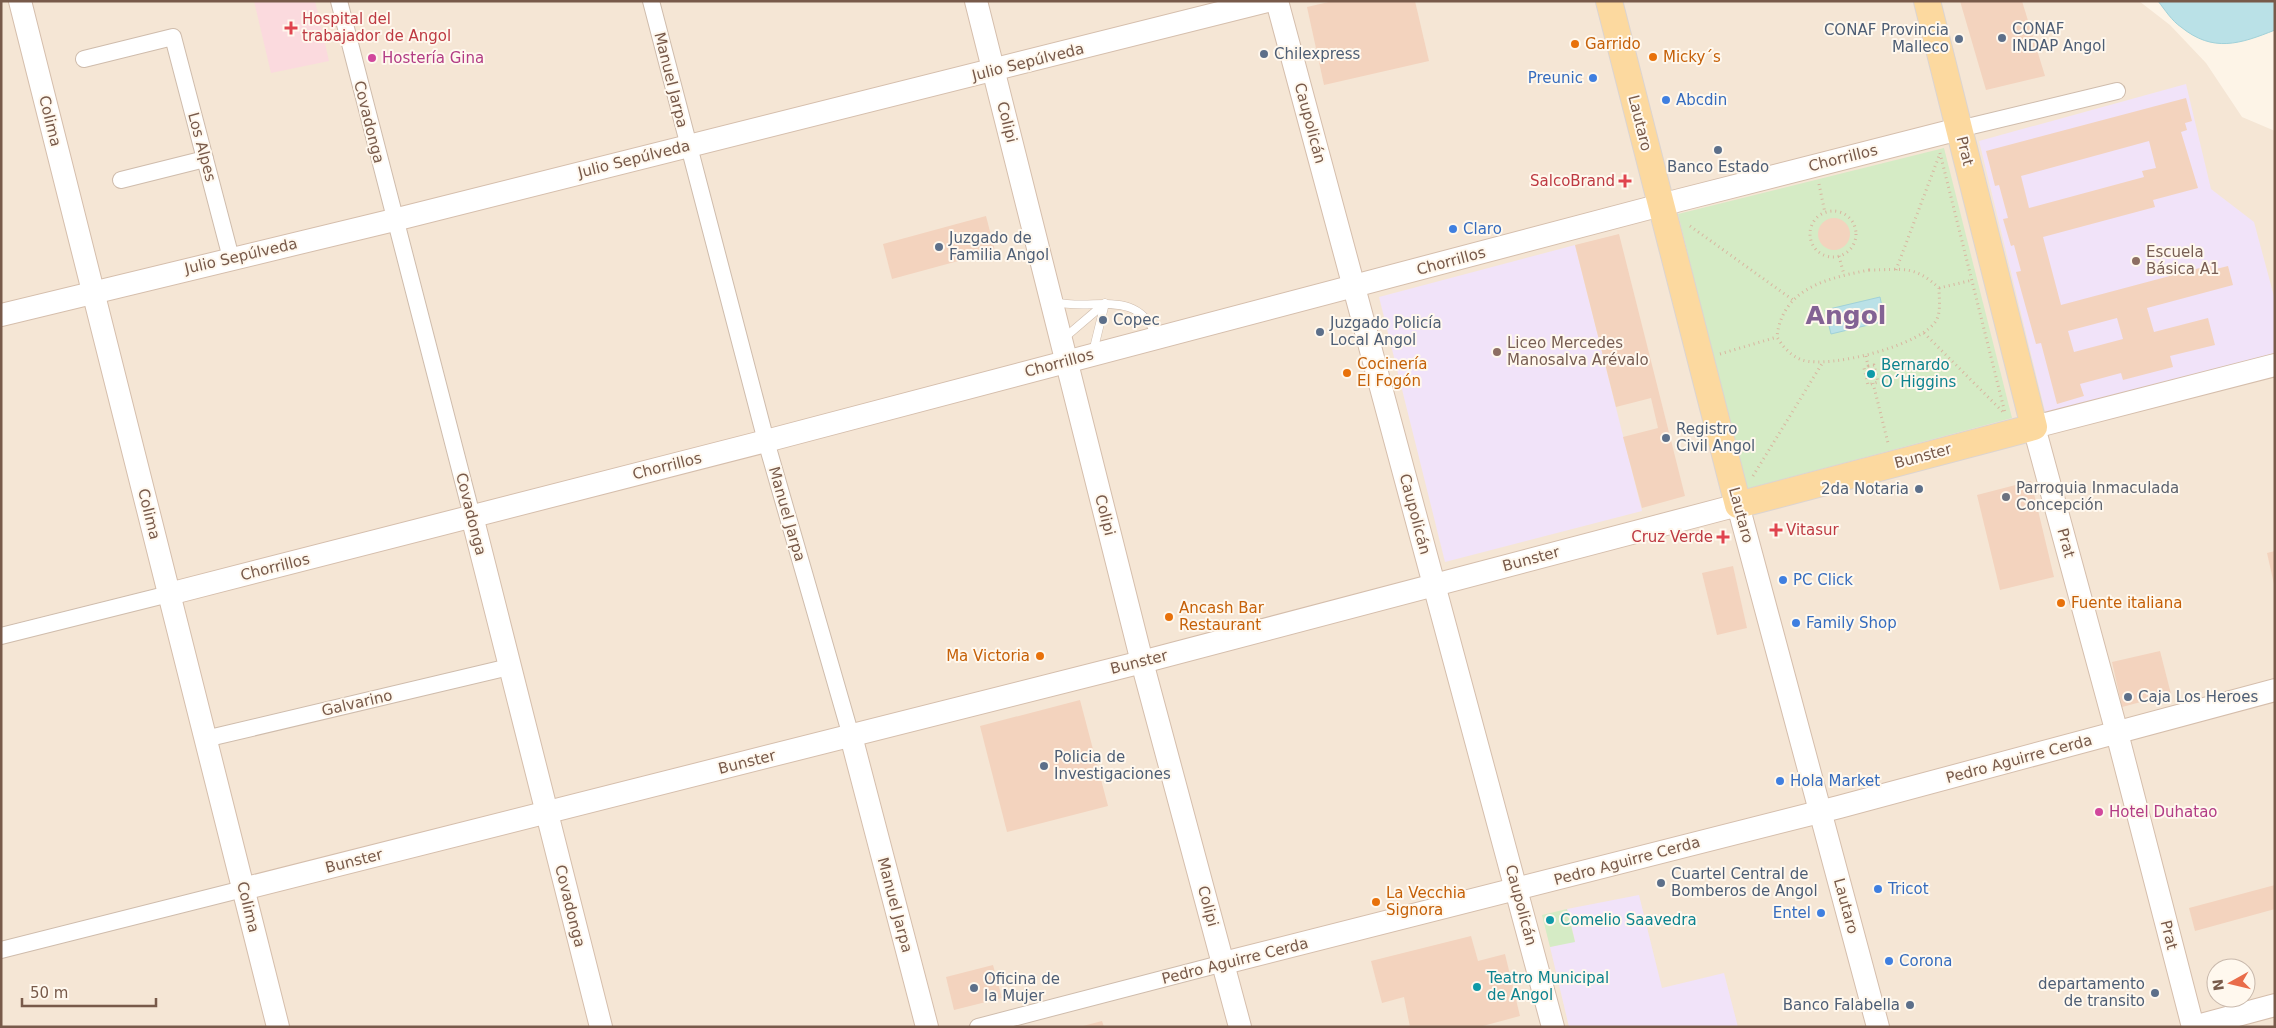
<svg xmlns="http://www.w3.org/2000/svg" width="2276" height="1028" font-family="'DejaVu Sans',sans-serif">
  <rect width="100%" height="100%" fill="#fdf4e7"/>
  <path fill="#f5e6d5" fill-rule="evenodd" d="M1 1H2139L2170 25 2206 63 2242 117 2275 131V1027H1ZM2216 968H2246V998H2216Z"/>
  <g fill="#f1e3f9">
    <polygon points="2186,84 2211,189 2254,222 2275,300 2275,353 2046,415 1979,141"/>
    <polygon points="1575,245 1642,511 1445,562 1379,297"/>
    <polygon points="1639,895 1662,988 1724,973 1738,1027 1569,1027 1550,947 1575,941 1567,909"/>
  </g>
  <polygon fill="#fbdade" points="254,1 315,1 329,61 271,73"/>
  <g fill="#d5ebc5">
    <polygon points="1944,148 2012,418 1746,489 1678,214"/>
    <polygon points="1567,909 1575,942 1550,947 1542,915"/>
  </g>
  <g fill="#bae1e7" stroke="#a0d1d9">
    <path d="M2158 1H2275V30C2240 44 2213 53 2181 27 2172 21 2165 10 2158 1Z"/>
    <polygon points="1880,297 1885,321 1831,334 1825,310"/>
  </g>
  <g fill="#f3d3be" fill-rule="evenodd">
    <polygon points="1333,1 1415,1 1429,61 1324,85 1307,7"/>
    <polygon points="1960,1 2022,1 2045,76 1986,90"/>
    <path d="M2186 98 2192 121 2185 123 2187 130 2181 132 2198 188 2153 200 2155 207 2043 237 2061 305 2211 265 2212 270 2228 266 2233 285 2147 308 2154 332 2208 318 2215 345 2170 356 2173 367 2123 380 2121 373 2080 384 2084 396 2057 404 2041 343 2036 344 2016 272 2021 271 2014 245 2011 246 2003 219 2008 218 1999 185 1995 186 1986 151ZM2149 141 2156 168 2142 171 2144 177 2029 208 2021 176ZM2117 318 2123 339 2074 352 2068 331Z"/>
    <polygon points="986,216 995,251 892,279 883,244"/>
    <circle cx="1834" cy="234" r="16"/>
    <polygon points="1619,234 1685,496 1642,508 1623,437 1658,428 1651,398 1616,407 1575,245"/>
    <polygon points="2031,481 2054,577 2000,590 1977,495"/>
    <polygon points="2275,551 2275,584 2274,584 2267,553"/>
    <polygon points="1733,566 1747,628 1717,635 1702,573"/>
    <polygon points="2160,651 2171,694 2122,707 2112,662"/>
    <polygon points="1080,700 1108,806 1007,832 980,726"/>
    <polygon points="2275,885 2275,909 2195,931 2189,908"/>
    <polygon points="1471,936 1478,961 1505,954 1520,1016 1479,1027 1410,1027 1404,997 1382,1003 1371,961"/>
    <polygon points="993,965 1002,998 954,1010 946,977"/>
    <polygon points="1102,1021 1104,1027 1083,1027 1083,1026"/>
  </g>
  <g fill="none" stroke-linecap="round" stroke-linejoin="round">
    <g stroke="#cfbcac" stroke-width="9">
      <g id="lane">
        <path d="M1055 302C1094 312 1135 287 1156 335"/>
        <polyline points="1063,339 1104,304"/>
        <polyline points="1093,352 1105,303"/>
      </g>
    </g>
    <g stroke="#cfbcac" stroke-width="18">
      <g id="street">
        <polyline points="339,1 472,516"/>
        <polyline points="651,1 766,441 851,736"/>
        <polyline points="84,59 173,37 231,258"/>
        <polyline points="1959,129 2117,91"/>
        <polyline points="121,180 205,159"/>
        <polyline points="1,636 169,594"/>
        <polyline points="205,739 509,667"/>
        <polyline points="1,950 243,889"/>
        <polyline points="978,1027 1224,963"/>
      </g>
    </g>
    <g stroke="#d5beac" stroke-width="24">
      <g id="secondary">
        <polyline points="20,1 278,1027"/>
        <polyline points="976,1 1142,662 1240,1027"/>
        <polyline points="1277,1 1553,1027"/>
        <polyline points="1,315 394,220 1267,1"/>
        <polyline points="472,516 601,1027"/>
        <polyline points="169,594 766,441 1680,200 1959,129"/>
        <polyline points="851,736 927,1027"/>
        <polyline points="243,889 1142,662 1738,505 1878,1027"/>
        <polyline points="1224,963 1839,807 2275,690"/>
        <polyline points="2193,1027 2117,733 2034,427 2275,365"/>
        <polyline points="2193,1027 2275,1005"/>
      </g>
    </g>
    <g stroke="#dcd4d0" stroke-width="28">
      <polyline id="primary" points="1609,1 1738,505 2034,427 1927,1"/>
    </g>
    <g stroke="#d8b6a0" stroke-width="3" stroke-dasharray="1 4" stroke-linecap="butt">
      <polyline points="1940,153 2005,413"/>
      <polyline points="1819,184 1825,213"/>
      <circle cx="1833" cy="234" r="23"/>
      <polyline points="1690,226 1793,300"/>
      <polyline points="1839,256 1844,275"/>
      <path d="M1869 270C1902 270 1913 264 1939 288 1939 297 1941 310 1937 319 1925 345 1829 369 1802 360 1791 356 1783 347 1777 337 1782 288 1828 278 1869 270Z"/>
      <polyline points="1896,270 1939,156"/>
      <polyline points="1939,288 1973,280"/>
      <polyline points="1924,333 2005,414"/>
      <polyline points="1720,354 1777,337"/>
      <polyline points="1866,356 1868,366 1864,368 1868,385 1878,382 1874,365 1868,366"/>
      <polyline points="1873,383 1888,443"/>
      <polyline points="1753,476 1823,362"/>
    </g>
    <use href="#lane" stroke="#fff" stroke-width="8"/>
    <use href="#street" stroke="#fff" stroke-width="16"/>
    <use href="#secondary" stroke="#fff" stroke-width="22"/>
    <use href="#primary" stroke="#fcd99f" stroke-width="26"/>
  </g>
  <g fill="#e0444e" stroke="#fff8ee" stroke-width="2">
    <path d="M288.5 20.5h5v5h5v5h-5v5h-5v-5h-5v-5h5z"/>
    <path d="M1622.5 173.5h5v5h5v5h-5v5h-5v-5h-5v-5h5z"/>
    <path d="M1773.5 522.5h5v5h5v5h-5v5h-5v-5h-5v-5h5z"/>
    <path d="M1720.5 529.5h5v5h5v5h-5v5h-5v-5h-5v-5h5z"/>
  </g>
  <g fill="#5c6f8a" stroke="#fff8ee" stroke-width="2">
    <circle cx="2002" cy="38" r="5"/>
    <circle cx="1959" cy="39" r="5"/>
    <circle cx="1264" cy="54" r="5"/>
    <circle cx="1718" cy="150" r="5"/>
    <circle cx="939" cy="247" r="5"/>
    <circle cx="1103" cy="320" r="5"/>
    <circle cx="1320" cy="332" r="5"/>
    <circle cx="1666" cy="438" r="5"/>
    <circle cx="1919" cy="489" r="5"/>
    <circle cx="2128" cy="697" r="5"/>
    <circle cx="1044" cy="766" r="5"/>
    <circle cx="1661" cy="883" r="5"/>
    <circle cx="974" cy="988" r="5"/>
    <circle cx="2155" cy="993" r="5"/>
    <circle cx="1910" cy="1005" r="5"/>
  </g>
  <g fill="#e8710a" stroke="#fff8ee" stroke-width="2">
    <circle cx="1575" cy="44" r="5"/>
    <circle cx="1653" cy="57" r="5"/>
    <circle cx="1347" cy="373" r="5"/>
    <circle cx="2061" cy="603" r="5"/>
    <circle cx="1169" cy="617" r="5"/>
    <circle cx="1040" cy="656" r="5"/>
    <circle cx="1376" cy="902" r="5"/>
  </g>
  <g fill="#d1479c" stroke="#fff8ee" stroke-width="2">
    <circle cx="372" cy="58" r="5"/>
    <circle cx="2099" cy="812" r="5"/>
  </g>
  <g fill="#3f7fe0" stroke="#fff8ee" stroke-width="2">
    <circle cx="1593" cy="78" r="5"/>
    <circle cx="1666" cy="100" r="5"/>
    <circle cx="1453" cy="229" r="5"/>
    <circle cx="1783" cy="580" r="5"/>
    <circle cx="1796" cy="623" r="5"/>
    <circle cx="1780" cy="781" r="5"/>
    <circle cx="1878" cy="889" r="5"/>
    <circle cx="1821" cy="913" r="5"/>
    <circle cx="1889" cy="961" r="5"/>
  </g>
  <g fill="#8d6e63" stroke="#fff8ee" stroke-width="2">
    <circle cx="2136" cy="261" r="5"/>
    <circle cx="1497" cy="352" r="5"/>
  </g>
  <g fill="#0f9aa8" stroke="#fff8ee" stroke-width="2">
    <circle cx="1871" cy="374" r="5"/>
    <circle cx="1550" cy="920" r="5"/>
    <circle cx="1477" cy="987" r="5"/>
  </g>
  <circle fill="#6b7280" stroke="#fff8ee" stroke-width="2" cx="2006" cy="497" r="5"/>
  <g text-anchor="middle" stroke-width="4" stroke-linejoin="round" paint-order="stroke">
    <g font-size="15" fill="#be3a42" stroke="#fff8ee" text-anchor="start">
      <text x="302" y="24">Hospital del<tspan x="302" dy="17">trabajador de Angol</tspan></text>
      <text x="1615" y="186" text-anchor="end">SalcoBrand</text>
      <text x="1786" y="535">Vitasur</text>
      <text x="1713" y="542" text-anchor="end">Cruz Verde</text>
    </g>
    <g font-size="15" fill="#4e5e75" stroke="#fff8ee" text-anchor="start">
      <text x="2012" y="34">CONAF<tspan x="2012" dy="17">INDAP Angol</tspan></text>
      <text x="1949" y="35" text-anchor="end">CONAF Provincia<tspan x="1949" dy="17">Malleco</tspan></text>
      <text x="1274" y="59">Chilexpress</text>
      <text x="1718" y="172" text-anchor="middle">Banco Estado</text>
      <text x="949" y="243">Juzgado de<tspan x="949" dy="17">Familia Angol</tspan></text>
      <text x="1113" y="325">Copec</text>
      <text x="1330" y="328">Juzgado Policía<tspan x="1330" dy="17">Local Angol</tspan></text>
      <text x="1676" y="434">Registro<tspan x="1676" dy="17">Civil Angol</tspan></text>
      <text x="1909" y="494" text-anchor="end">2da Notaria</text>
      <text x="2138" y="702">Caja Los Heroes</text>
      <text x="1054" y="762">Policia de<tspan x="1054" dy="17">Investigaciones</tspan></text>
      <text x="1671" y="879">Cuartel Central de<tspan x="1671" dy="17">Bomberos de Angol</tspan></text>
      <text x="984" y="984">Oficina de<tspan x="984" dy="17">la Mujer</tspan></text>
      <text x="2145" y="989" text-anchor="end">departamento<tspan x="2145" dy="17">de transito</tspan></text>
      <text x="1900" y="1010" text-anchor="end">Banco Falabella</text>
    </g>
    <g font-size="15" fill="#c56008" stroke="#fff8ee" text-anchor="start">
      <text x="1585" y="49">Garrido</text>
      <text x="1663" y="62">Micky´s</text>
      <text x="1357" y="369">Cocinería<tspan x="1357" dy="17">El Fogón</tspan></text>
      <text x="2071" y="608">Fuente italiana</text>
      <text x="1179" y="613">Ancash Bar<tspan x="1179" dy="17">Restaurant</tspan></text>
      <text x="1030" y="661" text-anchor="end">Ma Victoria</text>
      <text x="1386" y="898">La Vecchia<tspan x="1386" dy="17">Signora</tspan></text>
    </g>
    <g font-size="15" fill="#b23c85" stroke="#fff8ee" text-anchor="start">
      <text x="382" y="63">Hostería Gina</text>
      <text x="2109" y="817">Hotel Duhatao</text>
    </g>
    <g font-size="15" fill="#785a4a" stroke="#fff8ee">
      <text transform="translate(1028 62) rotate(-14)" y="5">Julio Sepúlveda</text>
      <text transform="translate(671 80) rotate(76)" y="5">Manuel Jarpa</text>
      <text transform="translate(50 121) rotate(76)" y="5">Colima</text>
      <text transform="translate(369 122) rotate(76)" y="5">Covadonga</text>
      <text transform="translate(1007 122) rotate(76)" y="5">Colipi</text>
      <text transform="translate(1310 123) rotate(75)" y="5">Caupolicán</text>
      <text transform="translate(1640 123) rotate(76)" y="5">Lautaro</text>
      <text transform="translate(202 147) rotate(75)" y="5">Los Alpes</text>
      <text transform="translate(1965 151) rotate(76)" y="5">Prat</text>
      <text transform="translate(1843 158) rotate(-14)" y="5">Chorrillos</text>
      <text transform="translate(634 159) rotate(-14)" y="5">Julio Sepúlveda</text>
      <text transform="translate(241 256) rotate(-13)" y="5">Julio Sepúlveda</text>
      <text transform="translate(1451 261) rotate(-15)" y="5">Chorrillos</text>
      <text transform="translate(1059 363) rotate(-15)" y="5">Chorrillos</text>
      <text transform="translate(1923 456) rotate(-15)" y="5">Bunster</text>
      <text transform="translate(667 466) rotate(-14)" y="5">Chorrillos</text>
      <text transform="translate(149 514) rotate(76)" y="5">Colima</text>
      <text transform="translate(471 514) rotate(76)" y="5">Covadonga</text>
      <text transform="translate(787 514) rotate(74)" y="5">Manuel Jarpa</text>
      <text transform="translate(1415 514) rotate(75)" y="5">Caupolicán</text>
      <text transform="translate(1105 515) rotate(76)" y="5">Colipi</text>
      <text transform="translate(1741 515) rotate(75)" y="5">Lautaro</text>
      <text transform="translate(2066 543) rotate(75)" y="5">Prat</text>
      <text transform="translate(1531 559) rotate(-15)" y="5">Bunster</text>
      <text transform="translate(275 567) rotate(-14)" y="5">Chorrillos</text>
      <text transform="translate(1139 662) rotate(-14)" y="5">Bunster</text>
      <text transform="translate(357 703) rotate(-13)" y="5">Galvarino</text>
      <text transform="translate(2019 759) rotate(-15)" y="5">Pedro Aguirre Cerda</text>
      <text transform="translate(747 762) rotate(-14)" y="5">Bunster</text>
      <text transform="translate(354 861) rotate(-14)" y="5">Bunster</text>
      <text transform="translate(1627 861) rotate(-15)" y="5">Pedro Aguirre Cerda</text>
      <text transform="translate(895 905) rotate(75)" y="5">Manuel Jarpa</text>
      <text transform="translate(1521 905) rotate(75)" y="5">Caupolicán</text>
      <text transform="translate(570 906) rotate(76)" y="5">Covadonga</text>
      <text transform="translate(1208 906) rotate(75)" y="5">Colipi</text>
      <text transform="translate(1846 906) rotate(75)" y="5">Lautaro</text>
      <text transform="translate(248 907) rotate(76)" y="5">Colima</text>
      <text transform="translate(2169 935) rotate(76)" y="5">Prat</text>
      <text transform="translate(1235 961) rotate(-14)" y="5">Pedro Aguirre Cerda</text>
    </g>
    <g font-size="15" fill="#366cbe" stroke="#fff8ee" text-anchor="start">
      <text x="1583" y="83" text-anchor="end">Preunic</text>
      <text x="1676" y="105">Abcdin</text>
      <text x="1463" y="234">Claro</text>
      <text x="1793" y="585">PC Click</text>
      <text x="1806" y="628">Family Shop</text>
      <text x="1790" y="786">Hola Market</text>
      <text x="1888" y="894">Tricot</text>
      <text x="1811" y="918" text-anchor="end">Entel</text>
      <text x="1899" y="966">Corona</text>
    </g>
    <g font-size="15" fill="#785e54" stroke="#fff8ee" text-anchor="start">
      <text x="2146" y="257">Escuela<tspan x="2146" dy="17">Básica A1</tspan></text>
      <text x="1507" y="348">Liceo Mercedes<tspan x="1507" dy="17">Manosalva Arévalo</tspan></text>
    </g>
    <g font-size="15" fill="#0d838f" stroke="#fff8ee" text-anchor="start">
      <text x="1881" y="370">Bernardo<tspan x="1881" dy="17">O´Higgins</tspan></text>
      <text x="1560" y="925">Comelio Saavedra</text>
      <text x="1487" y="983">Teatro Municipal<tspan x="1487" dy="17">de Angol</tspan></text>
    </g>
    <g font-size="15" fill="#5b616d" stroke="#fff8ee" text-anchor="start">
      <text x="2016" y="493">Parroquia Inmaculada<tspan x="2016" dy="17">Concepción</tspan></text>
    </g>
    <g font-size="25" font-weight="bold" fill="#836294" stroke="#fff8ee">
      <text x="1846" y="324">Angol</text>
    </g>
  </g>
  <rect width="2276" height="1028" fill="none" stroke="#785a4a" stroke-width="5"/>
  <g transform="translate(2231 983) rotate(262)"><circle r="24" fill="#fff8ee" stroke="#c9b9ac"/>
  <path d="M0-4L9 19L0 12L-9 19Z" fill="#e96c4a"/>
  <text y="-8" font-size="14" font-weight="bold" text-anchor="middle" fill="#785a4a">N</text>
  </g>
  <path d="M22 998v8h134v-8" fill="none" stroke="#785a4a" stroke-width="2.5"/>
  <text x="30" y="998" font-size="15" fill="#785a4a" stroke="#fff8ee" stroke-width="4" paint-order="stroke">50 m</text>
</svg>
